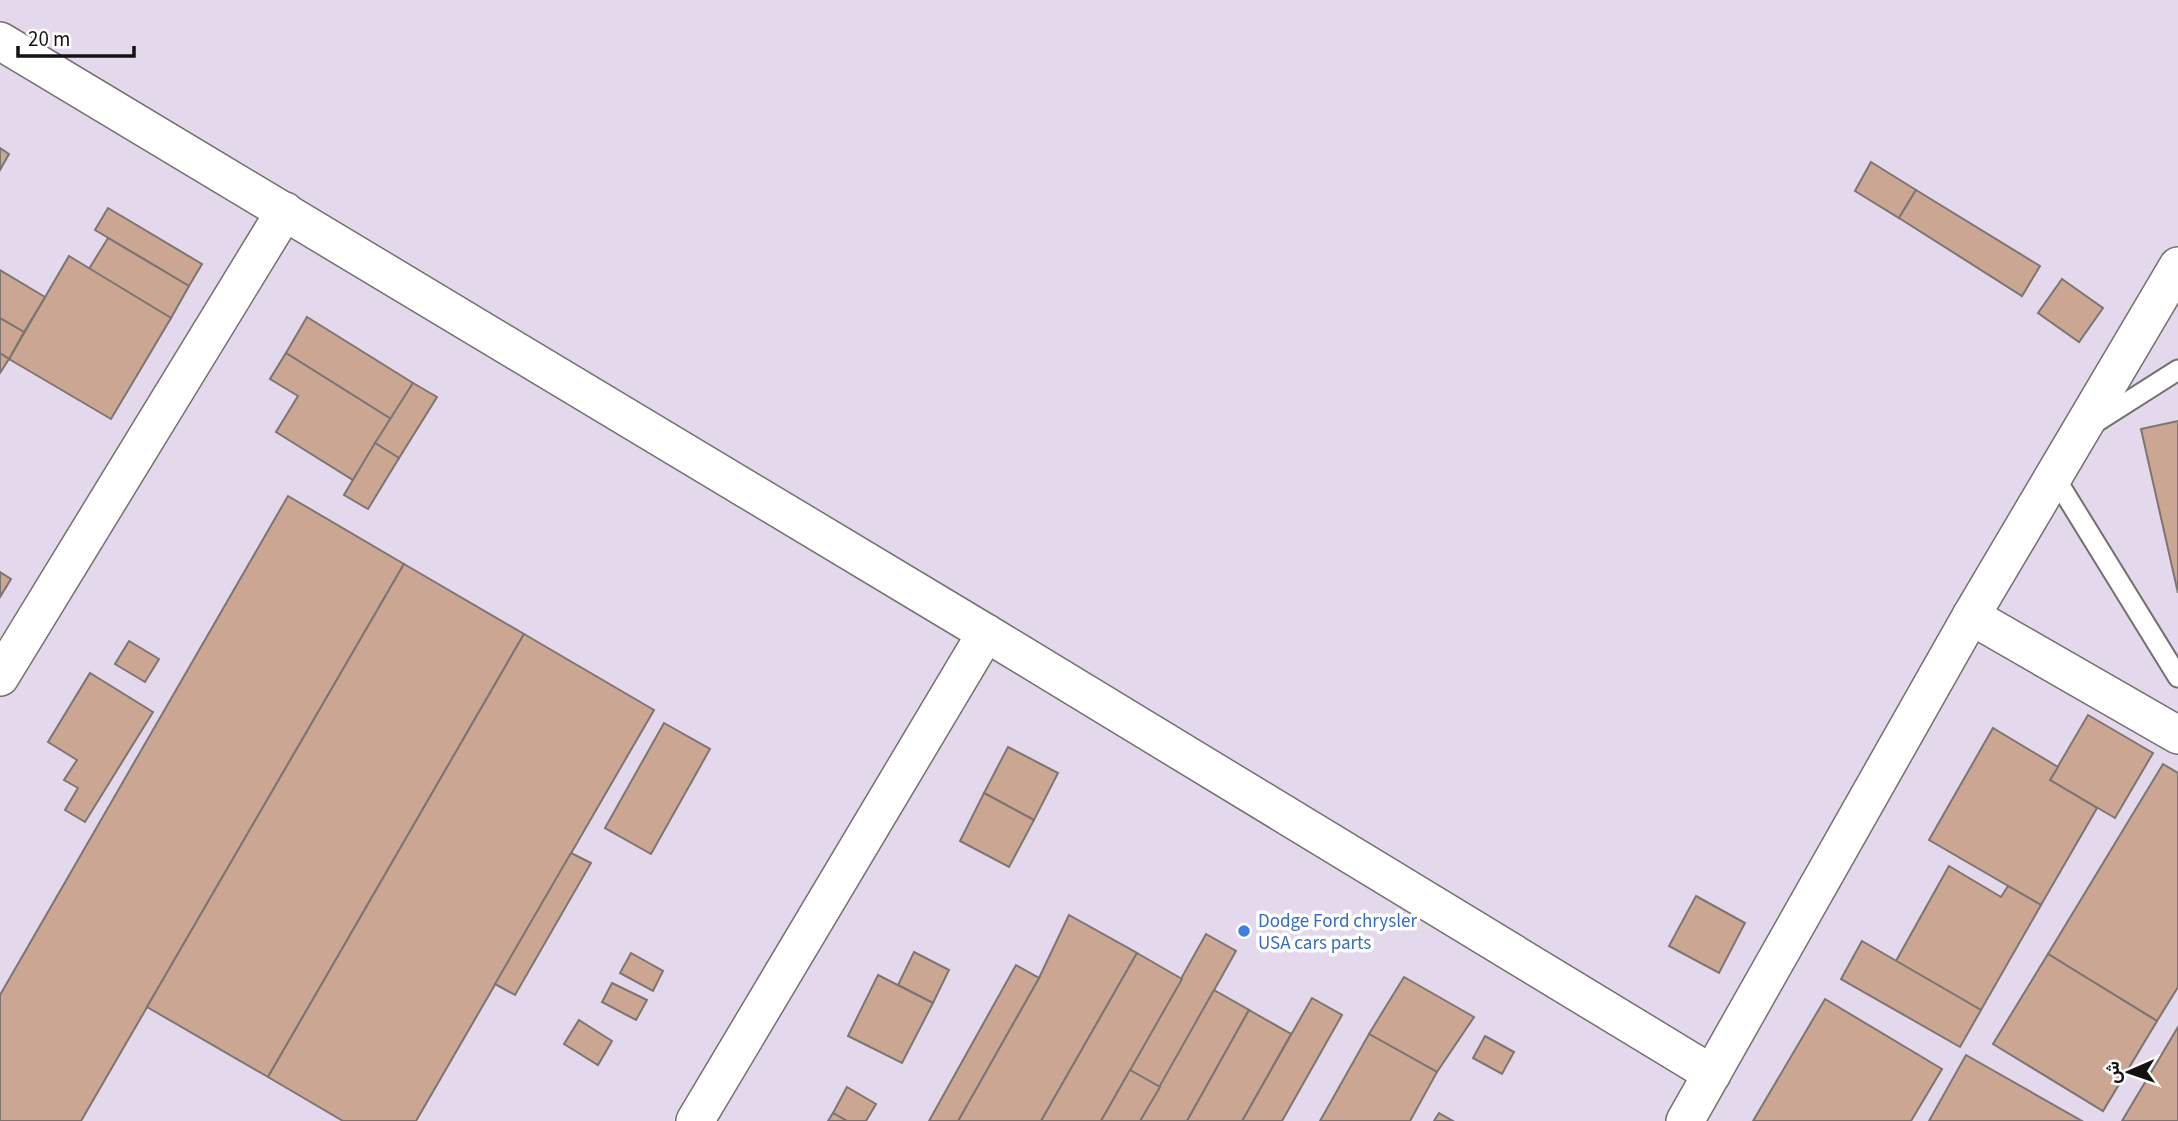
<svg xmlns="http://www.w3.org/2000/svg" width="2178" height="1121" font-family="'Source Sans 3',Vazirmatn,sans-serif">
  <rect width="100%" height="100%" fill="#ede5e0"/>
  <rect fill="#e3d8ec" x="0" y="0" width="2178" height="1121"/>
  <g fill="#cba793" stroke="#7c7571" stroke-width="2">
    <polygon points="0,148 9,154 0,170"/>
    <polygon points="1871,162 1916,190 1899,218 1855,191"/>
    <polygon points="1916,190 2040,266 2022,296 1899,218"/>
    <polygon points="108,208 202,264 189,286 95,230"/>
    <polygon points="108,238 189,286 171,318 89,269"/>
    <polygon points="69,256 171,318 111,419 9,359"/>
    <polygon points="0,270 45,297 24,332 0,318"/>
    <polygon points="2062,279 2103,308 2079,342 2038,313"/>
    <polygon points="307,317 413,383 391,419 286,353"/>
    <polygon points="0,318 24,332 9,359 0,353"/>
    <polygon points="0,353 9,359 0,373"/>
    <polygon points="286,353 391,419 353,480 276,432 298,396 270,379"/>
    <polygon points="413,383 437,397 399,458 375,443"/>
    <polygon points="2178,421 2178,593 2141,429"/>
    <polygon points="375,443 399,458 368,509 344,495"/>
    <polygon points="288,496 404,564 81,1121 0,1121 0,995"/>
    <polygon points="404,564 524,634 268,1077 147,1007"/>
    <polygon points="0,572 11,579 0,597"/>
    <polygon points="524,634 654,710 416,1121 343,1121 268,1077"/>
    <polygon points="129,641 159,659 145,682 115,664"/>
    <polygon points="90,673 153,712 85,822 65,810 78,788 64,780 77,760 48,742"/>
    <polygon points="2088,715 2153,753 2115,818 2050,780"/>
    <polygon points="664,723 710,749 651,854 605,828"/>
    <polygon points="1993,728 2058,767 2050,780 2097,808 2041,905 1929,840"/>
    <polygon points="1008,747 1058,773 1034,820 984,793"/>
    <polygon points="2163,764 2178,773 2178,987 2157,1021 2048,954"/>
    <polygon points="984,793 1034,820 1009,867 960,841"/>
    <polygon points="571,853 591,863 515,995 495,984"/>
    <polygon points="1949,866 2001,897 2008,886 2041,905 1981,1010 1896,961"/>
    <polygon points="1696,896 1745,923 1719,973 1669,946"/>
    <polygon points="1069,915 1137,953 1041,1121 958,1121 1039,978"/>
    <polygon points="1206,934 1236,951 1160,1087 1130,1070"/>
    <polygon points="1862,941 1981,1010 1960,1047 1841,979"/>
    <polygon points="914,952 949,970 933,1003 898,985"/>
    <polygon points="631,953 663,971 653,991 620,973"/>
    <polygon points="1137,953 1182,979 1101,1121 1041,1121"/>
    <polygon points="2048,954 2157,1021 2103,1111 1993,1044"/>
    <polygon points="1016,965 1039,978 958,1121 929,1121"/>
    <polygon points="878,975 933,1003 902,1063 848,1036"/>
    <polygon points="1404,977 1474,1017 1437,1072 1369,1034"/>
    <polygon points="612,983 647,1000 636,1020 602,1002"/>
    <polygon points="1214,990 1249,1010 1187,1121 1140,1121"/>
    <polygon points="1312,998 1342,1015 1282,1121 1242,1121"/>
    <polygon points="1825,999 1942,1069 1911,1121 1753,1121"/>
    <polygon points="1249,1010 1291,1034 1242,1121 1187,1121"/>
    <polygon points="579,1020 612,1041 598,1065 564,1044"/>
    <polygon points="2178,1027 2178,1121 2122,1121"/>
    <polygon points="1369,1034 1437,1072 1410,1121 1320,1121"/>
    <polygon points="1485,1036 1514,1052 1502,1074 1473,1058"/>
    <polygon points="1966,1055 2082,1121 1929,1121"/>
    <polygon points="1130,1070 1160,1087 1140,1121 1101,1121"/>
    <polygon points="847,1087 876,1104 866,1121 847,1121 833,1113"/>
    <polygon points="833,1113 847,1121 828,1121"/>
    <polygon points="1439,1113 1453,1121 1434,1121"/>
  </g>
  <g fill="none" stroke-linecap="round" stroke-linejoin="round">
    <g stroke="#76706c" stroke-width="23">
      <g id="lane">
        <polyline points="2093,424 2178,370"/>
        <polyline points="2054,476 2178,677"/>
      </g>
    </g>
    <g stroke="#76706c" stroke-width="40">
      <g id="street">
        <polyline points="0,41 986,633 1712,1074"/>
        <polyline points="1971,616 2178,735"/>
        <polyline points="0,677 285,211"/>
        <polyline points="695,1121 986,633"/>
        <polyline points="1685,1121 1971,616 2178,266"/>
      </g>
    </g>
    <use href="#lane" stroke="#fff" stroke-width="19"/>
    <use href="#street" stroke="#fff" stroke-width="37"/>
  </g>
  <circle fill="#3f7fe0" stroke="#fff" stroke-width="2.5" cx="1244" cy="931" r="7"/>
  <g text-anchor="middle" stroke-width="7" stroke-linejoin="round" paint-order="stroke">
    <g font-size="19" fill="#366cbe" stroke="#fff" text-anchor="start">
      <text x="1258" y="927">Dodge Ford chrysler<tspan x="1258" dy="22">USA cars parts</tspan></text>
    </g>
  </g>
  <g transform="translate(2129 1072) rotate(268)" stroke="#ffffff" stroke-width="5" paint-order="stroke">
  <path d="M0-5L12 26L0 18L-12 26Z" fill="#141210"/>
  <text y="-10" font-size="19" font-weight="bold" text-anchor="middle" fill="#141210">ش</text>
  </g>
  <path d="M18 46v10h116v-10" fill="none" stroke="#141210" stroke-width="3.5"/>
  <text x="28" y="46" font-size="21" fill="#141210" stroke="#ffffff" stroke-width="5" paint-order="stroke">20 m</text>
</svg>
